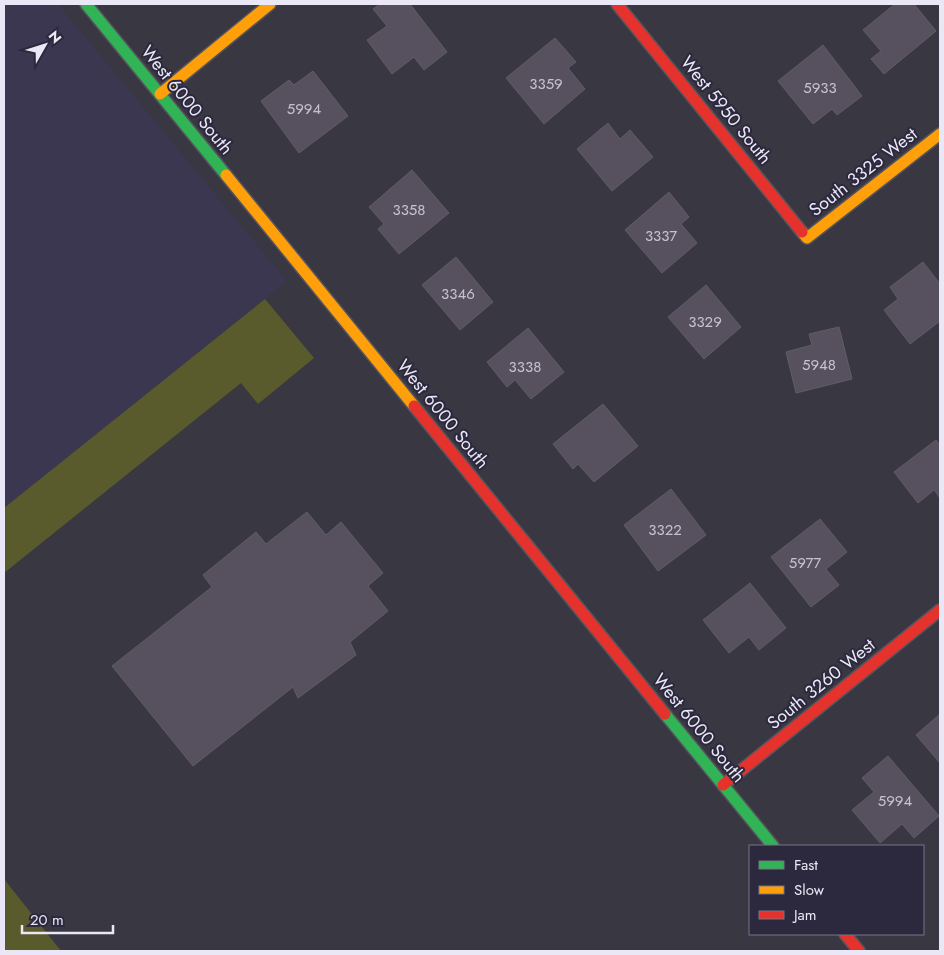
<svg xmlns="http://www.w3.org/2000/svg" width="944" height="955" font-family="Jost,sans-serif">
  <rect width="100%" height="100%" fill="#393742"/>
  <polygon fill="#3c3750" points="4,4 58,4 287,281 4,508"/>
  <g fill="#5a5b2c">
    <polygon points="265,299 314,358 258,404 241,383 4,573 4,508"/>
    <polygon points="4,879 61,951 4,951"/>
  </g>
  <g fill="#57505e" stroke="#605d67">
    <polygon points="380,4 410,4 447,52 424,70 414,57 392,74 367,40 387,26 373,9"/>
    <polygon points="895,4 914,4 936,31 884,74 871,59 881,51 863,30"/>
    <polygon points="555,38 576,62 568,68 585,89 544,124 506,78"/>
    <polygon points="823,45 862,96 837,115 832,109 813,124 778,81"/>
    <polygon points="313,71 348,116 299,153 261,101 289,80 294,85"/>
    <polygon points="608,123 620,139 630,130 653,157 612,191 577,149"/>
    <polygon points="412,170 449,213 399,254 378,229 384,224 369,207"/>
    <polygon points="669,192 689,217 681,224 697,243 662,273 625,230"/>
    <polygon points="456,257 493,302 460,330 422,285"/>
    <polygon points="923,262 940,284 940,321 910,344 884,310 898,299 890,287"/>
    <polygon points="706,285 741,327 704,359 668,317"/>
    <polygon points="839,327 852,379 796,393 786,352 812,345 809,334"/>
    <polygon points="528,328 564,372 531,399 515,380 507,387 487,362"/>
    <polygon points="603,404 638,446 594,482 578,464 573,469 553,444"/>
    <polygon points="936,440 940,445 940,498 934,490 918,503 894,472"/>
    <polygon points="671,489 706,535 658,571 624,525"/>
    <polygon points="307,512 326,535 341,522 383,573 368,586 388,611 350,642 356,655 298,698 293,687 193,766 112,666 212,587 203,575 256,532 266,544"/>
    <polygon points="820,519 847,552 826,569 839,585 811,607 771,557"/>
    <polygon points="750,583 786,628 759,650 749,637 729,653 703,620"/>
    <polygon points="940,714 940,763 916,735"/>
    <polygon points="888,756 939,816 914,838 902,824 880,843 852,810 874,792 862,778"/>
  </g>
  <g fill="none" stroke-linecap="round" stroke-linejoin="round">
    <g stroke="#56545e" stroke-width="14">
      <g id="fast">
        <polyline points="86,4 226,175"/>
        <polyline points="665,714 773,846"/>
      </g>
    </g>
    <g stroke="#56545e" stroke-width="14">
      <g id="slow">
        <polyline points="160,94 270,4"/>
        <polyline points="226,175 414,406"/>
        <polyline points="802,232 807,238 940,134"/>
      </g>
    </g>
    <g stroke="#56545e" stroke-width="14">
      <g id="jam">
        <polyline points="617,4 802,232"/>
        <polyline points="414,406 665,714"/>
        <polyline points="723,785 940,610"/>
        <polyline points="845,934 859,951"/>
      </g>
    </g>
    <use href="#fast" stroke="#30b455" stroke-width="11"/>
    <use href="#slow" stroke="#ff9f0a" stroke-width="11"/>
    <use href="#jam" stroke="#e5322d" stroke-width="11"/>
  </g>
  <g text-anchor="middle" stroke-width="4" stroke-linejoin="round" paint-order="stroke">
    <g font-size="15" fill="#c5c2d0">
      <text x="546" y="89">3359</text>
      <text x="820" y="93">5933</text>
      <text x="304" y="114">5994</text>
      <text x="409" y="215">3358</text>
      <text x="661" y="241">3337</text>
      <text x="458" y="299">3346</text>
      <text x="705" y="327">3329</text>
      <text x="819" y="370">5948</text>
      <text x="525" y="372">3338</text>
      <text x="665" y="535">3322</text>
      <text x="805" y="568">5977</text>
      <text x="895" y="806">5994</text>
    </g>
    <g font-size="18" fill="#eae8f6" stroke="#2c283d">
      <text transform="translate(187 100) rotate(51)" y="6">West 6000 South</text>
      <text transform="translate(726 110) rotate(51)" y="6">West 5950 South</text>
      <text transform="translate(863 172) rotate(-38)" y="6">South 3325 West</text>
      <text transform="translate(443 414) rotate(51)" y="6">West 6000 South</text>
      <text transform="translate(821 684) rotate(-39)" y="6">South 3260 West</text>
      <text transform="translate(699 728) rotate(51)" y="6">West 6000 South</text>
    </g>
  </g>
  <rect width="944" height="955" fill="none" stroke="#eae8f6" stroke-width="10"/>
  <rect x="749" y="845" width="175" height="90" fill="#2c283d" stroke="#787587"/>
  <rect x="759" y="861" width="25" height="8" fill="#30b455" stroke="#787587"/>
  <text x="794" y="870" font-size="15" fill="#eae8f6">Fast</text>
  <rect x="759" y="886" width="25" height="8" fill="#ff9f0a" stroke="#787587"/>
  <text x="794" y="895" font-size="15" fill="#eae8f6">Slow</text>
  <rect x="759" y="911" width="25" height="8" fill="#e5322d" stroke="#787587"/>
  <text x="794" y="920" font-size="15" fill="#eae8f6">Jam</text>
  <g transform="translate(45 45) rotate(51)" stroke="#2c283d" stroke-width="4" paint-order="stroke">
  <path d="M0-4L9 19L0 12L-9 19Z" fill="#eae8f6"/>
  <text y="-8" font-size="14" font-weight="bold" text-anchor="middle" fill="#eae8f6">N</text>
  </g>
  <path d="M22 925v8h91v-8" fill="none" stroke="#eae8f6" stroke-width="2.5"/>
  <text x="30" y="925" font-size="15" fill="#eae8f6" stroke="#2c283d" stroke-width="4" paint-order="stroke">20 m</text>
</svg>
